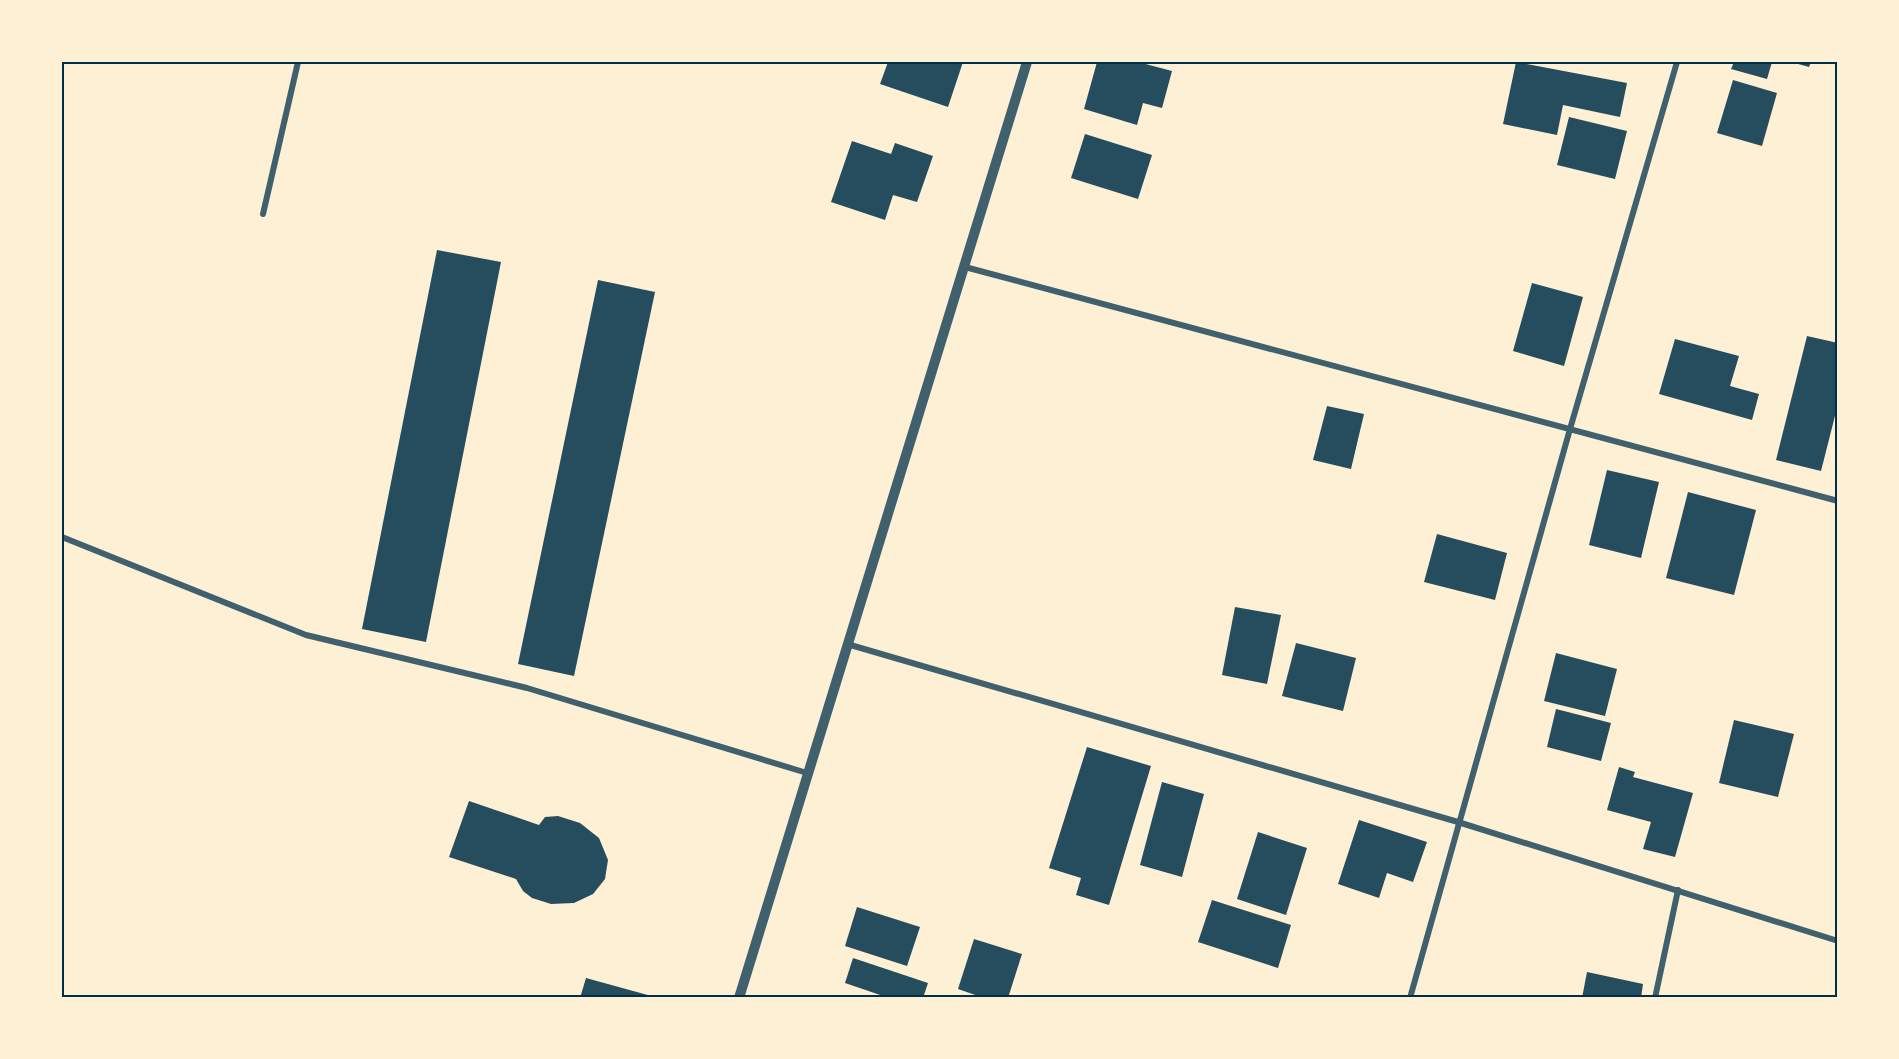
<svg xmlns="http://www.w3.org/2000/svg" width="1899" height="1059" font-family="'Source Sans 3',sans-serif">
  <rect width="100%" height="100%" fill="#fdf0d5"/>
  <g fill="#264d5e">
    <polygon points="888,62 963,62 948,107 880,84"/>
    <polygon points="1097,62 1138,62 1172,71 1162,108 1143,103 1137,125 1084,109"/>
    <polygon points="1516,62 1627,83 1620,117 1563,105 1557,135 1503,124"/>
    <polygon points="1734,62 1772,62 1767,79 1731,69"/>
    <polygon points="1791,62 1811,62 1809,67"/>
    <polygon points="1733,80 1777,93 1762,146 1717,133"/>
    <polygon points="1569,117 1627,131 1615,179 1557,165"/>
    <polygon points="1085,134 1152,155 1138,199 1071,178"/>
    <polygon points="852,141 891,154 895,143 933,156 917,202 893,195 885,220 831,202"/>
    <polygon points="437,250 501,262 426,642 362,629"/>
    <polygon points="598,280 655,292 574,676 518,664"/>
    <polygon points="1532,283 1583,297 1564,366 1513,351"/>
    <polygon points="1807,336 1838,343 1838,404 1821,471 1776,460"/>
    <polygon points="1675,339 1739,356 1730,386 1759,394 1752,420 1659,394"/>
    <polygon points="1327,406 1364,414 1351,469 1313,460"/>
    <polygon points="1607,470 1659,482 1641,558 1589,545"/>
    <polygon points="1688,492 1756,510 1734,595 1666,578"/>
    <polygon points="1437,534 1507,553 1495,600 1424,582"/>
    <polygon points="1235,607 1281,615 1267,684 1222,675"/>
    <polygon points="1296,643 1356,658 1343,711 1282,696"/>
    <polygon points="1556,653 1617,669 1605,716 1544,701"/>
    <polygon points="1556,709 1611,723 1601,761 1547,747"/>
    <polygon points="1734,720 1794,734 1778,797 1719,783"/>
    <polygon points="1087,747 1151,766 1109,905 1076,895 1081,878 1049,868"/>
    <polygon points="1619,767 1635,772 1633,777 1693,793 1675,857 1643,849 1651,822 1607,810"/>
    <polygon points="1162,782 1204,794 1182,877 1140,865"/>
    <polygon points="469,801 539,825 545,817 558,816 580,823 599,838 608,860 605,879 593,894 574,903 551,904 532,898 523,891 516,879 449,857"/>
    <polygon points="1359,820 1427,842 1413,882 1387,873 1379,898 1338,884"/>
    <polygon points="1258,832 1307,848 1286,915 1237,899"/>
    <polygon points="1212,900 1291,925 1278,968 1198,942"/>
    <polygon points="857,907 920,927 907,966 845,946"/>
    <polygon points="974,939 1022,954 1008,998 984,998 958,989"/>
    <polygon points="853,958 928,983 923,998 889,998 845,983"/>
    <polygon points="1587,972 1643,984 1641,998 1582,998"/>
    <polygon points="586,978 655,997 655,998 580,998"/>
  </g>
  <g fill="none" stroke-linecap="round" stroke-linejoin="round">
    <g stroke="#3f606c" stroke-width="6">
      <polyline points="263,214 298,62"/>
      <polyline points="965,267 1838,501"/>
      <polyline points="62,537 306,635 527,688 807,773"/>
      <polyline points="847,644 1458,822 1838,941"/>
      <polyline points="1410,998 1570,429 1677,62"/>
      <polyline points="1655,998 1678,890"/>
    </g>
    <polyline stroke="#3f606c" stroke-width="10" points="739,998 1027,62"/>
  </g>
  <rect width="1899" height="1059" fill="none" stroke="#fdf0d5" stroke-width="126"/>
  <rect x="63" y="63" width="1773" height="933" fill="none" stroke="#003049" stroke-width="2"/>
</svg>
